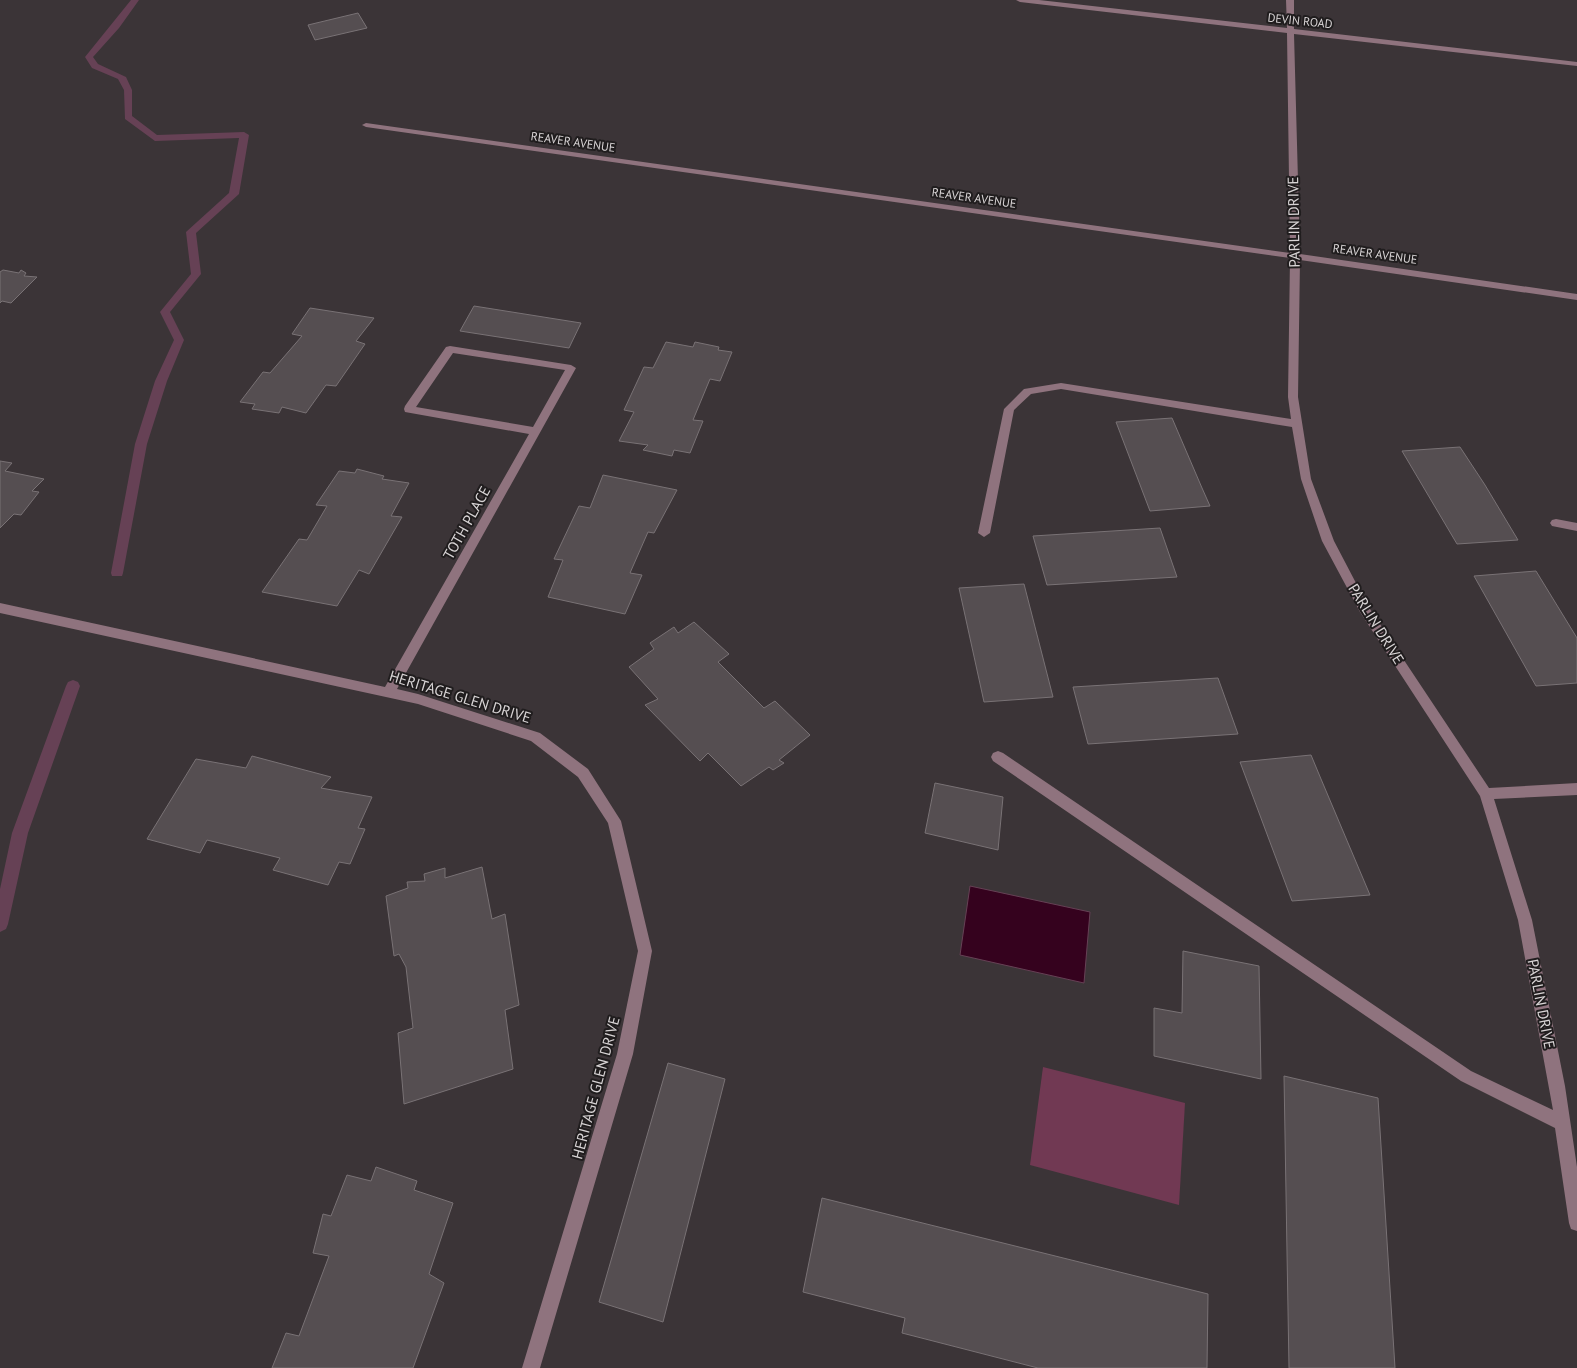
<svg xmlns="http://www.w3.org/2000/svg" width="1577" height="1368" font-family="'PT Sans',sans-serif">
  <rect width="100%" height="100%" fill="#3b3437"/>
  <polygon fill="#713953" points="1043,1067 1185,1103 1179,1205 1030,1165"/>
  <polygon fill="#35021e" stroke="#664155" points="970,886 1090,912 1084,983 960,955"/>
  <g fill="none" stroke-linecap="round" stroke-linejoin="round">
    <g fill="#664155" fill-rule="evenodd">
      <polygon points="131,0 139,0 119,28 93,57 98,64 126,77 132,90 132,116 157,135 244,132 249,135 239,194 196,233 201,274 170,312 184,340 167,381 147,444 123,573 122,576 112,576 111,573 135,444 155,381 174,340 160,312 191,274 186,232 229,193 239,138 155,141 125,119 124,90 118,79 92,68 85,57"/>
      <polygon points="73,680 78,682 80,686 28,833 8,924 6,929 0,932 0,889 12,833 66,686 68,682"/>
    </g>
  </g>
  <g fill="#554e51" stroke="#797275">
    <polygon points="358,13 367,28 315,40 308,25"/>
    <polygon points="3,270 19,273 21,270 26,273 24,276 37,277 11,303 2,301 0,303 0,272"/>
    <polygon points="474,306 581,323 569,348 460,331"/>
    <polygon points="310,308 374,318 356,341 365,344 336,386 326,385 306,413 282,407 279,413 252,409 255,404 240,402 263,372 270,373 302,336 292,334"/>
    <polygon points="666,342 693,347 695,342 719,347 718,350 732,352 720,381 710,379 693,420 703,421 690,453 674,450 672,456 643,450 648,445 619,441 634,412 624,410 644,367 653,368"/>
    <polygon points="1172,418 1202,488 1210,506 1150,511 1116,422"/>
    <polygon points="1460,447 1485,485 1518,540 1457,544 1402,451"/>
    <polygon points="0,461 12,463 5,471 44,479 32,491 39,492 21,515 14,514 0,528"/>
    <polygon points="357,469 384,476 382,479 409,483 391,516 402,517 369,574 359,570 337,606 262,592 299,539 307,540 327,506 316,505 339,471 355,473"/>
    <polygon points="603,475 677,490 654,533 648,532 630,573 642,575 625,614 548,597 563,560 554,559 579,506 590,508"/>
    <polygon points="1160,528 1177,577 1047,585 1033,536"/>
    <polygon points="1536,571 1577,638 1577,683 1536,686 1474,576"/>
    <polygon points="1024,584 1053,697 984,702 959,588"/>
    <polygon points="694,622 729,654 718,662 764,708 775,701 810,735 779,760 784,763 773,770 769,767 741,786 708,753 700,761 645,705 658,699 629,667 654,649 650,643 674,627 678,633"/>
    <polygon points="1218,678 1238,734 1088,744 1073,687"/>
    <polygon points="1311,755 1321,779 1370,895 1292,901 1240,762"/>
    <polygon points="252,756 331,777 321,788 372,797 358,828 365,829 350,864 339,862 328,885 273,870 280,858 207,840 200,853 147,839 196,759 246,768"/>
    <polygon points="935,783 1003,797 998,850 925,833"/>
    <polygon points="482,867 492,919 505,914 519,1005 505,1010 513,1069 404,1104 398,1033 413,1028 406,967 399,954 394,956 386,896 408,888 407,882 425,881 424,874 445,868 445,878"/>
    <polygon points="1183,951 1259,966 1261,1079 1154,1056 1154,1008 1182,1013"/>
    <polygon points="668,1063 725,1079 663,1322 599,1302"/>
    <polygon points="1284,1076 1378,1098 1395,1368 1289,1368"/>
    <polygon points="376,1167 417,1181 414,1190 453,1203 429,1274 444,1283 413,1368 272,1368 286,1333 299,1336 329,1256 313,1253 323,1214 331,1216 347,1175 371,1181"/>
    <polygon points="822,1198 1208,1294 1207,1368 1038,1368 902,1333 905,1318 803,1292"/>
  </g>
  <g fill="none" stroke-linecap="round" stroke-linejoin="round">
    <g fill="#8f737e" fill-rule="evenodd">
      <polygon points="1016,0 1039,0 1287,28 1286,0 1294,0 1294,29 1577,62 1577,66 1294,34 1300,254 1577,294 1577,300 1300,260 1298,397 1311,479 1334,541 1368,606 1489,788 1577,783 1577,795 1494,799 1532,920 1565,1086 1577,1167 1577,1231 1571,1229 1569,1223 1555,1128 1461,1081 993,761 991,757 993,753 998,751 1003,753 1471,1071 1553,1110 1518,920 1480,796 1360,612 1322,541 1301,479 1292,427 1061,389 1031,394 1014,410 990,533 984,537 978,533 1004,409 1024,389 1061,383 1291,419 1288,397 1290,258 366,127 362,125 366,123 1290,253 1287,33 1020,2"/>
      <path d="M450 346 571 365 576 368 397 689 418 694 540 733 588 769 621 821 652 951 633 1054 540 1368H522L617 1054 638 951 608 823 578 777 531 741 418 704 0 613V603L385 687 529 434 405 412 404 409 405 406 446 347ZM453 353 565 370 533 427 416 407Z"/>
      <polygon points="1556,519 1577,523 1577,531 1552,526 1550,523 1552,520"/>
    </g>
  </g>
  <g text-anchor="middle" stroke-width="4" stroke-linejoin="round" paint-order="stroke">
    <g font-size="12" fill="#d8d4d5" stroke="#201d1e">
      <text transform="translate(1300 21) rotate(6)" y="4">DEVIN ROAD</text>
      <text transform="translate(573 142) rotate(8)" y="4">REAVER AVENUE</text>
      <text transform="translate(974 198) rotate(8)" y="4">REAVER AVENUE</text>
      <text transform="translate(1375 254) rotate(8)" y="4">REAVER AVENUE</text>
    </g>
    <g font-size="15" fill="#d8d4d5" stroke="#201d1e">
      <text transform="translate(1294 222) rotate(-91)" y="5">PARLIN DRIVE</text>
      <text transform="translate(467 523) rotate(-61)" y="5">TOTH PLACE</text>
      <text transform="translate(1376 624) rotate(58)" y="5">PARLIN DRIVE</text>
      <text transform="translate(460 697) rotate(17)" y="5">HERITAGE GLEN DRIVE</text>
      <text transform="translate(1541 1004) rotate(79)" y="5">PARLIN DRIVE</text>
      <text transform="translate(596 1088) rotate(-75)" y="5">HERITAGE GLEN DRIVE</text>
    </g>
  </g>
</svg>
